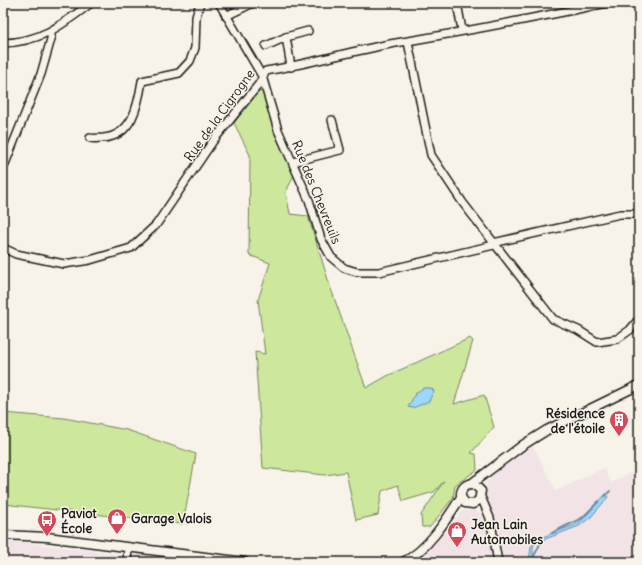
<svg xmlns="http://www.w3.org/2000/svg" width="642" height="565" font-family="Delius,sans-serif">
  <rect width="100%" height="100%" fill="#f7f3e8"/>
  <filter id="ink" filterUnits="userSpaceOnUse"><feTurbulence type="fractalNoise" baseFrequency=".025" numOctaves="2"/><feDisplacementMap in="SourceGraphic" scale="8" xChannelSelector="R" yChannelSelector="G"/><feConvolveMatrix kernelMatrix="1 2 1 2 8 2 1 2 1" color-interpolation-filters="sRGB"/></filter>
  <g filter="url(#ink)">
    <g fill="#f2e3e7">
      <polygon points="533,446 556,491 604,468 611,483 639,468 639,562 411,562 435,544 462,511 472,509 481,513 484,518 486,483 497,471"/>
      <polygon points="3,540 184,562 3,562"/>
    </g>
    <g fill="#cde79d" stroke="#74825c">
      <polygon points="262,91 294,175 286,192 290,214 308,216 330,286 366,388 387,376 470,338 473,341 454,404 484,395 494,427 471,453 476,454 477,470 455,485 453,498 430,527 422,527 421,515 444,481 434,492 403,501 398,485 382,491 378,515 356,520 346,472 325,475 263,468 255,352 265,354 258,300 270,263 249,255 250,155 234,123 257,93"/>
      <polygon points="3,413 64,418 127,430 196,454 183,524 3,504"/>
    </g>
    <g fill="#9cd7fc" stroke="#698ca2">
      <polygon points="423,388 431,388 434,391 429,401 413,408 408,407 415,394"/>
      <polygon points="606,494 608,497 591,517 579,526 535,543 533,547 533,562 529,562 531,547 535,540 574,525 582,520"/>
    </g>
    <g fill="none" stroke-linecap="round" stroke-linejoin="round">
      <g stroke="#698ca2" stroke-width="2">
        <polyline points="605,496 610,491"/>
        <polyline points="552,533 582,518 599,501"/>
        <polyline points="531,562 543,538"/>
      </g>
      <g stroke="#1c1c1c" stroke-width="10">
        <g id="minor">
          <polyline points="219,3 262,76 278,130 309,200 321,239 331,257 344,268 357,272 379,272 494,245"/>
          <polyline points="457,3 462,30"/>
          <polyline points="226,16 253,3"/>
          <polyline points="286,37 291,67"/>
          <polyline points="408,42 431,155 463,203 553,319 578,330 597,342 617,339 630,330 639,319"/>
          <path d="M3 43C41 42 62 25 91 3"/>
          <polyline points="266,46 286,37 308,31"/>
          <path d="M90 138C94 139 98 138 103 138 132 136 138 106 142 81L179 73 190 61 195 48 196 17 200 3"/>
          <polyline points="293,162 340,150 332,120"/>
          <polyline points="3,169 41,74 51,39 51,32"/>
          <polyline points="493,243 620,214 639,214"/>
          <path d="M3 248 16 254 64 264 90 260 131 248 156 225 213 141 259 84 266 71C308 64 348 52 390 44 463 32 535 18 607 3"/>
          <polyline points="481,497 490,518 498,562"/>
          <polyline points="127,562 128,547"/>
        </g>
      </g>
      <g stroke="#1c1c1c" stroke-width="11">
        <g id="major">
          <polyline points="471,484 523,445 547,430 639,385"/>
          <polyline points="3,535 47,537 245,562"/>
          <path d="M403 562C427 551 447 519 461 497 460 488 466 483 474 484L481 491 479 500 473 504 465 503 461 497"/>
        </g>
      </g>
      <use href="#minor" stroke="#f7f3e8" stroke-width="7"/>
      <use href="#major" stroke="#f7f3e8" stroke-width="8"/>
    </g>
  </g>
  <defs>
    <g id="building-pin" transform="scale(1)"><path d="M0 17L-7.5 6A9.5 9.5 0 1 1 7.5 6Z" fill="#d1495b" stroke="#f7f3e8"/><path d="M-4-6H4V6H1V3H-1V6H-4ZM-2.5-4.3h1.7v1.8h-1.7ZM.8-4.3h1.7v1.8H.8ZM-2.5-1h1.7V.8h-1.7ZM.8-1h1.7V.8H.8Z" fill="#fff"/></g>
    <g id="shop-pin" transform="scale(1)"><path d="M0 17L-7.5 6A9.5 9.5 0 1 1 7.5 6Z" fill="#d1495b" stroke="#f7f3e8"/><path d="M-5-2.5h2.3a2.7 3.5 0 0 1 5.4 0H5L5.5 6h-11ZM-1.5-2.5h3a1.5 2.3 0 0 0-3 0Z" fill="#fff"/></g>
    <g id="bus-pin" transform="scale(1)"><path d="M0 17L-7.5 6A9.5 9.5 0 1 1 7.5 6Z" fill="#d1495b" stroke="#f7f3e8"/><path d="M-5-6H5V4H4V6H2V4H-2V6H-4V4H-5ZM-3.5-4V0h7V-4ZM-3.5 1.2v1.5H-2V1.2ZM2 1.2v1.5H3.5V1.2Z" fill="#fff"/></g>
  </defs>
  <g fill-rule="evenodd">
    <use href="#building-pin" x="619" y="420"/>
    <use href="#shop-pin" x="117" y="518"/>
    <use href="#bus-pin" x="47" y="520"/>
    <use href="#shop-pin" x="457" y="531"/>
  </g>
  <g text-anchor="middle" stroke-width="3" stroke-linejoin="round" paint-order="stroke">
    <g font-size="13" fill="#1c1c1c" stroke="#f7f3e8">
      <text transform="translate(219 115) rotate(-54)" y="5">Rue de la Cigrogne</text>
      <text transform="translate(317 192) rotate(68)" y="5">Rue des Chevreuils</text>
    </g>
    <g font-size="13" font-weight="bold" fill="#1c1c1c" stroke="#f7f3e8" text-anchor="start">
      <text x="605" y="418" text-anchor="end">Résidence<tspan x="605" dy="15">de l'étoile</tspan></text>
      <text x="61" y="518">Paviot<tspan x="61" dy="15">École</tspan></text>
      <text x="131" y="523">Garage Valois</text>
      <text x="471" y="529">Jean Lain<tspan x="471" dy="15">Automobiles</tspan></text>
    </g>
  </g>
  <rect width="642" height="565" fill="none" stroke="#f7f3e8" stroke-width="16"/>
  <rect x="8" y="8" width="626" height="549" fill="none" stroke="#1c1c1c" stroke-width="1.5" filter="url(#ink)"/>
</svg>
